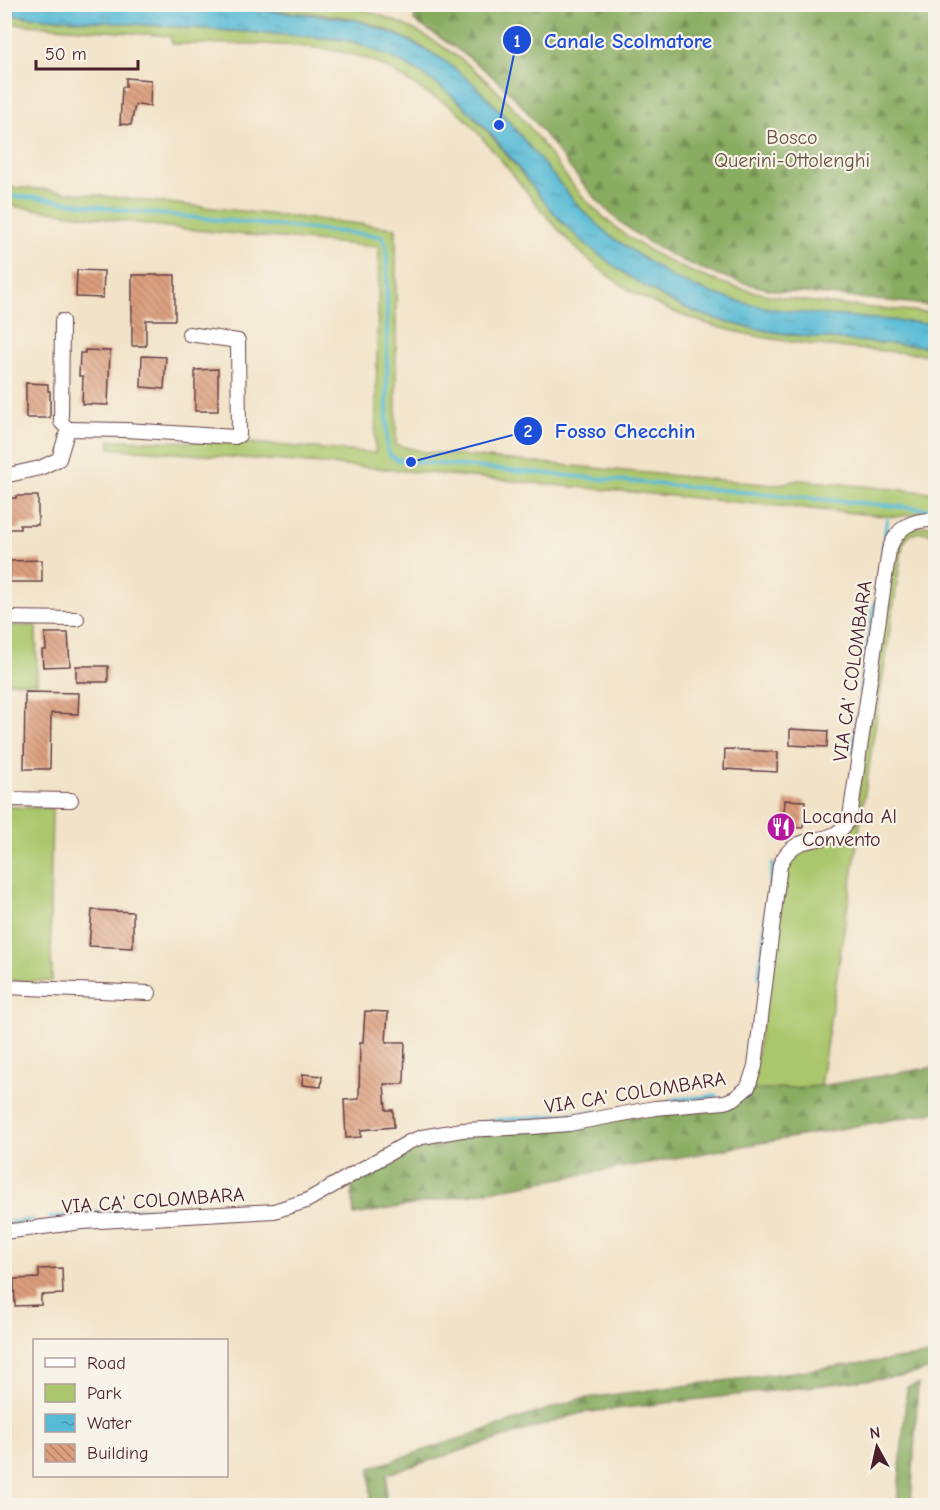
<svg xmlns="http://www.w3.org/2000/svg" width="940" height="1510" font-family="'Comic Neue',sans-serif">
  <defs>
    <pattern id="forest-firs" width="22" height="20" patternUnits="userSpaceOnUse" patternTransform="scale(1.5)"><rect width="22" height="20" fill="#88ac60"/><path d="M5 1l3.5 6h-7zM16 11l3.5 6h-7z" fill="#718b4f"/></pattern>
    <pattern id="water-ripples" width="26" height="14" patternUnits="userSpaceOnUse" patternTransform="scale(1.5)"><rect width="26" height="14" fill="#58bbd6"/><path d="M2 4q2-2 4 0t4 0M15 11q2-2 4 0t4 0" fill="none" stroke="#4b97ae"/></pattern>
    <pattern id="building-back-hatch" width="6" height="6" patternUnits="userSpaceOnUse" patternTransform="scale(1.5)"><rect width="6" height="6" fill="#dc9f7e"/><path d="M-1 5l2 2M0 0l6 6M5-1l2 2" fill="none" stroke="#b48167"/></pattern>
  </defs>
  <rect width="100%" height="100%" fill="#f7f3e8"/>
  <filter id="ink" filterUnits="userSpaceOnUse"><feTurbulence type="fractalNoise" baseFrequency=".0167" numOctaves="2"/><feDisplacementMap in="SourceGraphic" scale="12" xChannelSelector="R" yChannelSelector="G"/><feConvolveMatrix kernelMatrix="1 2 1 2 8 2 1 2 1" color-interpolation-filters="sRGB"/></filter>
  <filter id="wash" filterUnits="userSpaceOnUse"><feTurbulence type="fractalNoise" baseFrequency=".008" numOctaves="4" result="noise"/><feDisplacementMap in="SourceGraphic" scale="24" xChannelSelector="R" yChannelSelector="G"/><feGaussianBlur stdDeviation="1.35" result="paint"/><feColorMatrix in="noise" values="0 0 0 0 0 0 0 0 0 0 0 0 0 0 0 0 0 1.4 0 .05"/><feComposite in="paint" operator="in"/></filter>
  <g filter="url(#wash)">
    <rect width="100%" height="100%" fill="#f2e3c8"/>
    <g fill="#abc76d" stroke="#7a734c" stroke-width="1.5">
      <path d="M185 5H341C409 17 471 59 516 111 538 136 556 165 577 190 597 214 623 235 650 251 738 304 836 304 935 313V324C849 317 752 319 673 278 639 260 605 235 579 207 552 180 531 148 507 119 468 73 416 35 357 20 336 14 312 14 290 12 255 10 220 7 185 5Z"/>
      <path d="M4 15 305 36 351 41 393 57 430 78 459 101 489 133 562 223 663 298 700 314 743 326 791 335 935 347V355C832 346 720 345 628 289 564 250 532 194 484 140 476 130 466 118 456 110 447 103 435 98 425 92 407 81 390 68 370 60 316 40 230 44 172 44L170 36 5 23Z"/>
      <polygon points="4,187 39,189 396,228 396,445 425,452 774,485 799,480 935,493 935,515 920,513 896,517 375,468 110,448 110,440 250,443 375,453 379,247 183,229 5,205"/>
      <path d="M935 524V534L921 532 909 535 903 544 820 1086 752 1090 782 876 789 858C795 854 803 848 810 846 846 833 847 851 857 805L893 550 907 529Z"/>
      <polygon points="5,626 36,626 37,683 5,682"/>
      <polygon points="4,807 52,808 50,908 52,981 5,981"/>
    </g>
    <g fill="url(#forest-firs)" stroke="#696646" stroke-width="1.5">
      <path d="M417 5H935V306C899 302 863 298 827 295 809 293 790 293 773 290 712 277 649 252 604 207 574 177 551 141 524 108 494 72 454 46 414 21Z"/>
      <polygon points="935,1067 935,1112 354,1215 351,1181 425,1141 740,1102 747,1097 752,1090 820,1086"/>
      <polygon points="935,1354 935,1368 908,1375 581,1413 387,1474 385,1505 371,1505 370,1468 579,1399"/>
      <polygon points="918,1384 911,1505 897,1505 907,1387"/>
    </g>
    <path fill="url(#water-ripples)" stroke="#516d80" stroke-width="1.5" d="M4 5H185L307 14 357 20 402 37 442 59 474 84 506 118 579 207 609 235 673 278 708 292 748 304 794 312 935 324V347C852 340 734 339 661 296 626 276 592 252 563 223 536 195 515 161 489 132 457 96 421 68 376 51 368 48 359 43 350 41 336 38 320 38 305 36L5 15Z"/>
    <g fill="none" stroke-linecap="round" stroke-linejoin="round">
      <g stroke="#58bbd6" stroke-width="4">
        <polyline points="4,196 40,198 128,211 381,236 386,245 387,261 387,449 390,455 398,460 936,510"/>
        <polyline points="883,550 887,520"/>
        <polyline points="860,693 875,602"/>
        <polyline points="853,751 858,715"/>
        <polyline points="759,977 773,864"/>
        <polyline points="671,1100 716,1096"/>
        <polyline points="489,1121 599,1112"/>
        <polyline points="50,1218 111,1211 174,1208"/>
        <polyline points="4,1224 32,1220"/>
      </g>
    </g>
    <g id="blocks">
      <g fill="url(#building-back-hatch)">
        <polygon points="126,78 151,80 150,106 135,105 131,125 120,124 122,87 126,87"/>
        <polygon points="77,270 104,271 103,298 76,297"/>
        <polygon points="132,275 175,275 175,320 146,320 146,346 132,346"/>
        <polygon points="85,350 110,351 108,405 82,404 83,376 79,376 80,353 85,353"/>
        <polygon points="142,356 166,357 164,389 141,387"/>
        <polygon points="218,369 218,411 195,411 195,370"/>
        <polygon points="26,383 48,384 48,391 50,391 50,418 26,418"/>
        <polygon points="16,496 38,496 38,525 20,525 20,529 4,529 4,498 16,498"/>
        <polygon points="42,560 42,582 10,582 10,561"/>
        <polygon points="45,633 68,633 70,666 43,667 42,650 46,650"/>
        <rect x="76" y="666" width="32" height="16"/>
        <polygon points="25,692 79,693 78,714 51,713 50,769 24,769"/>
        <polygon points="790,729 828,731 827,747 790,745"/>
        <polygon points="725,749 778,752 777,772 724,769"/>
        <polygon points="785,800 805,801 803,828 783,827"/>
        <polygon points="92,910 133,912 133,948 89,946"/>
        <polygon points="365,1011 388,1012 386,1042 405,1042 404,1084 384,1084 386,1110 393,1110 394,1127 361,1130 361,1137 346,1138 344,1100 359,1099 360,1042 363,1042"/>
        <polygon points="303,1074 322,1076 321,1087 302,1085"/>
        <polygon points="62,1268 63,1294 41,1295 41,1305 15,1306 14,1279 39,1278 39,1269"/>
      </g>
    </g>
  </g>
  <g filter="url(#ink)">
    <use href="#blocks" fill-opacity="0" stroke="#633c43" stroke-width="1.5"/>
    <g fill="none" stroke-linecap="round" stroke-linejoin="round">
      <g stroke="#633c43" stroke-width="16">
        <g id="street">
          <polyline points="62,321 61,422 68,429"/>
          <polyline points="4,476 40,468 59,459 68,429 126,430 235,437 239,435 238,341 189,334"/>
          <polyline points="4,618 77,619"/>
          <polyline points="4,799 71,800"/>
          <polyline points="4,987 149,993"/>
          <path d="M4 1232 82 1222 274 1211 306 1201 409 1142 422 1137 462 1130 532 1127 569 1124 655 1108 725 1102 735 1098 748 1087 755 1066 780 865C797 825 832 854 850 817L889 550C897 527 911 519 936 520"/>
        </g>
      </g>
      <use href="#street" stroke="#fff" stroke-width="14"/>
    </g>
  </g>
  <defs>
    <g id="restaurant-disc" transform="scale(1.5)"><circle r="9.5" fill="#b5179e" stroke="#f7f3e8"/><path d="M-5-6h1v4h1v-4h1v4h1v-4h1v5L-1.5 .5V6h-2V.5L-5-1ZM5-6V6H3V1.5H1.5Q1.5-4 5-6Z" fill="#fff"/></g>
  </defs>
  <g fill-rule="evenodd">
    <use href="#restaurant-disc" x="781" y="827"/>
  </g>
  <g text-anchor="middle" stroke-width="4.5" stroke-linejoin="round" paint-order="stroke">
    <g font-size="20" fill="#67513f" stroke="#f7f3e8">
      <text x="792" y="144">Bosco<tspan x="792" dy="23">Querini-Ottolenghi</tspan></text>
    </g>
    <g font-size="20" fill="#4a1f2b" stroke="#f7f3e8">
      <text transform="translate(852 671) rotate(-82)" y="7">VIA CA' COLOMBARA</text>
      <text transform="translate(635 1092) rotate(-9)" y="7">VIA CA' COLOMBARA</text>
      <text transform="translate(153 1200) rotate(-4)" y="7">VIA CA' COLOMBARA</text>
    </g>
    <g font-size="20" fill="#4a1f2b" stroke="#f7f3e8" text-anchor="start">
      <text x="802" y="823">Locanda Al<tspan x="802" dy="23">Convento</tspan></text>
    </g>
  </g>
  <path fill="none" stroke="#1d4ed8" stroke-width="2" d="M499 125L517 40M411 462L528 431"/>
  <g fill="#1d4ed8" stroke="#f7f3e8" stroke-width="2">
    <circle cx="499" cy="125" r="6"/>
    <circle cx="411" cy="462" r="6"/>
    <circle cx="517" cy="40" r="15"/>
    <circle cx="528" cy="431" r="15"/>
  </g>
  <g font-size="18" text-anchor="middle" font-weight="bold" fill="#fff">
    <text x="517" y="47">1</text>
    <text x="528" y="437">2</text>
  </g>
  <g font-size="21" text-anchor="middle" font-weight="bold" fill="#1d4ed8" stroke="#f7f3e8" stroke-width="4.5" stroke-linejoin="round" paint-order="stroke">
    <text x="628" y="48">Canale Scolmatore</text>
    <text x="625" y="438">Fosso Checchin</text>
  </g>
  <rect width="940" height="1510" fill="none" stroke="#f7f3e8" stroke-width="24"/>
  <rect x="33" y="1339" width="195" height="138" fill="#f7f3e8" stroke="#b29e9c" stroke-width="1.5"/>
  <rect x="45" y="1358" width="30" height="9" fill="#ffffff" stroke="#b29e9c" stroke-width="1.5"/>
  <text x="87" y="1369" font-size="18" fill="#4a1f2b">Road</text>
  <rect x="45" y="1384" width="30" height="18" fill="#abc76d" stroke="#b29e9c" stroke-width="1.5"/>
  <text x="87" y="1399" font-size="18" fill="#4a1f2b">Park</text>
  <rect x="45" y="1414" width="30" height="18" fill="url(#water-ripples)" stroke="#b29e9c" stroke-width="1.5"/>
  <text x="87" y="1429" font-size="18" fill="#4a1f2b">Water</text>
  <rect x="45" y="1444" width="30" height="18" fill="url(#building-back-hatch)" stroke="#b29e9c" stroke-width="1.5"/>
  <text x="87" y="1459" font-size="18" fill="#4a1f2b">Building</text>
  <g transform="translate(877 1447) rotate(352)" stroke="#f7f3e8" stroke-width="4.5" paint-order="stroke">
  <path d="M0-4.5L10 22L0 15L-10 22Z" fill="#4a1f2b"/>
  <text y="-9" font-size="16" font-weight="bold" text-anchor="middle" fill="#4a1f2b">N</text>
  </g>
  <path d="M36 60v9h102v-9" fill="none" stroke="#4a1f2b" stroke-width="3"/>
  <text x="45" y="60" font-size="18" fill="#4a1f2b" stroke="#f7f3e8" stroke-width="4.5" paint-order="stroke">50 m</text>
</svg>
